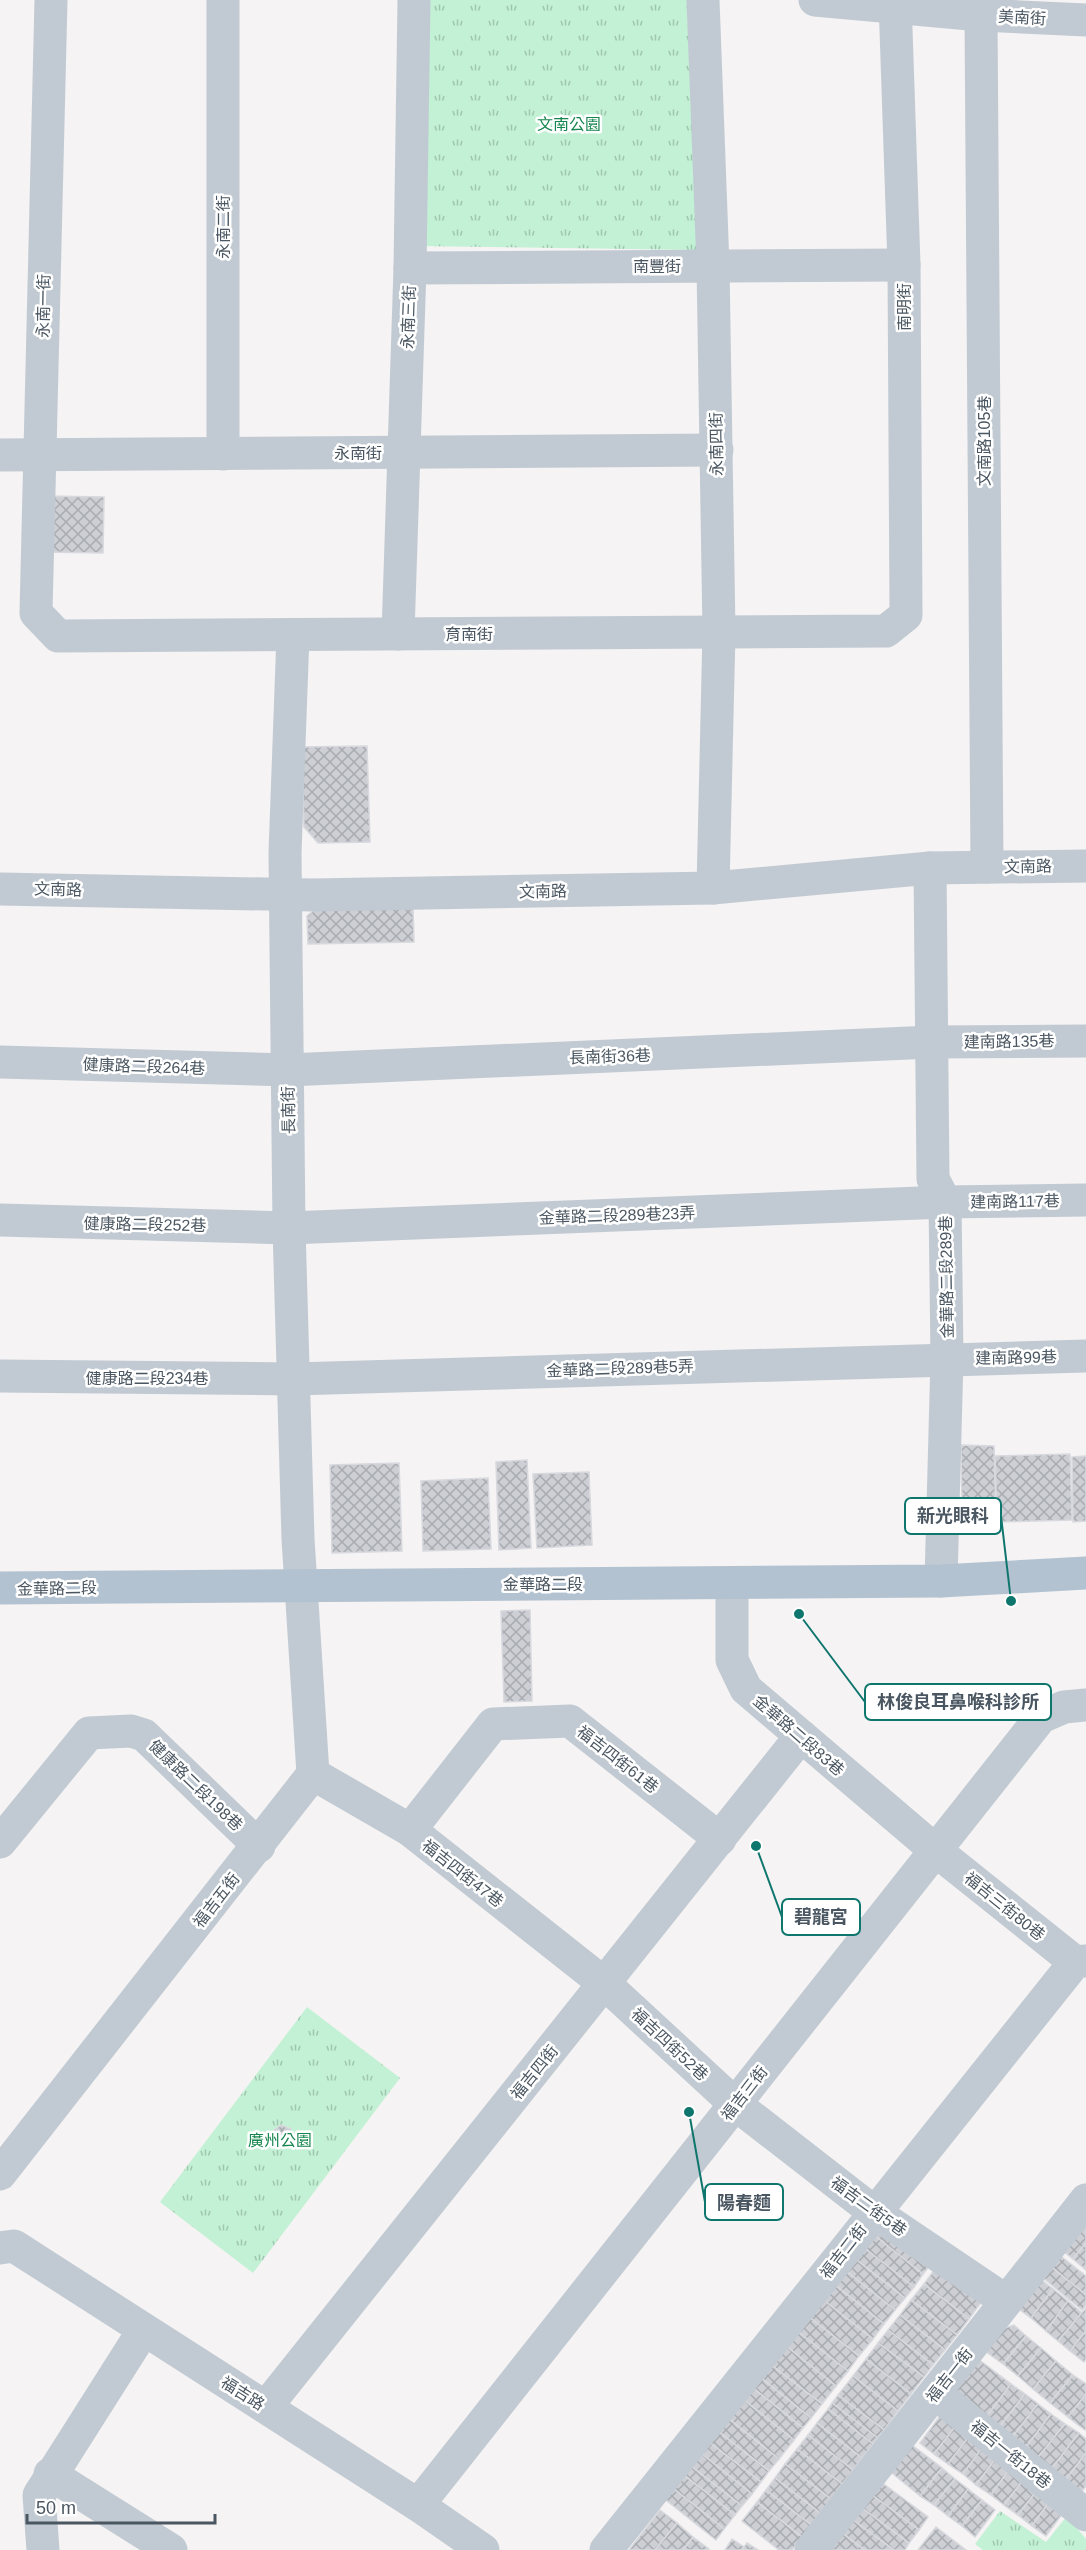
<svg xmlns="http://www.w3.org/2000/svg" width="1086" height="2550" font-family="Arial,'Noto Sans TC',sans-serif">
  <defs>
    <pattern id="grass-tufts" width="24" height="20" patternUnits="userSpaceOnUse" patternTransform="scale(1.5)"><rect width="24" height="20" fill="#c3f1d5"/><path d="M3 7l-1-3M5 7V3M7 7l1-3M15 17l-1-3M17 17v-4M19 17l1-3" fill="none" stroke="#a0c6b0"/></pattern>
    <pattern id="building-cross-hatch" width="8" height="8" patternUnits="userSpaceOnUse" patternTransform="scale(1.5)"><rect width="8" height="8" fill="#cdcfd5"/><path d="M0 0l8 8M0 8l8-8" fill="none" stroke="#a8abb0"/></pattern>
  </defs>
  <rect width="100%" height="100%" fill="#f5f3f3"/>
  <g fill="url(#grass-tufts)">
    <polygon points="424,0 691,0 698,250 415,246"/>
    <polygon points="307,2007 400,2078 253,2273 160,2202"/>
    <polygon points="1000,2511 1046,2542 1067,2516 1086,2539 1086,2550 983,2550 975,2544"/>
  </g>
  <g fill="url(#building-cross-hatch)" stroke="#d7d9de" stroke-width="1.5">
    <polygon points="45,496 104,497 103,553 45,552"/>
    <polygon points="367,746 370,842 318,843 304,827 302,747"/>
    <polygon points="413,906 414,942 308,944 307,916 318,907"/>
    <polygon points="961,1445 994,1446 996,1520 976,1521 962,1513"/>
    <polygon points="1070,1454 1072,1520 997,1522 995,1456"/>
    <polygon points="1086,1456 1086,1521 1073,1522 1072,1457"/>
    <polygon points="527,1460 531,1548 499,1550 496,1462"/>
    <polygon points="399,1463 402,1551 332,1553 330,1465"/>
    <polygon points="589,1472 592,1545 537,1548 533,1474"/>
    <polygon points="488,1478 491,1549 423,1551 421,1481"/>
    <polygon points="530,1610 532,1701 504,1702 501,1611"/>
    <polygon points="281,2125 291,2129 292,2140 284,2147 274,2142 273,2131"/>
    <polygon points="1086,2220 1086,2243 1073,2259 1058,2247"/>
    <polygon points="868,2230 923,2274 914,2287 858,2243"/>
    <polygon points="868,2230 934,2260 923,2274"/>
    <polygon points="858,2243 914,2287 905,2298 849,2254"/>
    <polygon points="1086,2243 1086,2270 1073,2259"/>
    <polygon points="1053,2250 1086,2276 1086,2295 1044,2261"/>
    <polygon points="849,2254 905,2298 895,2310 840,2266"/>
    <polygon points="1044,2261 1086,2295 1086,2305 1082,2310 1036,2272"/>
    <polygon points="940,2262 985,2297 969,2319 924,2284"/>
    <polygon points="840,2266 895,2310 884,2324 829,2280"/>
    <polygon points="1034,2274 1053,2289 1031,2318 1016,2307"/>
    <polygon points="829,2280 884,2324 873,2339 817,2295"/>
    <polygon points="924,2284 969,2319 957,2335 911,2300"/>
    <polygon points="1053,2289 1068,2301 1046,2331 1031,2318"/>
    <polygon points="817,2295 873,2339 859,2356 804,2313"/>
    <polygon points="911,2300 957,2335 945,2350 900,2315"/>
    <polygon points="1068,2301 1082,2313 1058,2341 1046,2331"/>
    <polygon points="1086,2308 1086,2331 1070,2351 1058,2341"/>
    <polygon points="804,2313 859,2356 848,2371 792,2327"/>
    <polygon points="900,2315 945,2350 933,2365 888,2330"/>
    <polygon points="1014,2325 1026,2336 1003,2364 985,2351 1002,2329"/>
    <polygon points="792,2327 848,2371 836,2386 781,2342"/>
    <polygon points="888,2330 933,2365 924,2377 878,2343"/>
    <polygon points="1086,2331 1086,2359 1084,2362 1070,2351"/>
    <polygon points="1026,2336 1041,2348 1018,2376 1003,2364"/>
    <polygon points="781,2342 836,2386 822,2404 766,2361"/>
    <polygon points="878,2343 924,2377 911,2394 866,2359"/>
    <polygon points="1041,2348 1056,2361 1033,2389 1018,2376"/>
    <polygon points="974,2356 1011,2384 984,2420 947,2392"/>
    <polygon points="866,2359 911,2394 898,2411 853,2376"/>
    <polygon points="766,2361 822,2404 811,2418 756,2374"/>
    <polygon points="1056,2361 1073,2375 1050,2403 1033,2389"/>
    <polygon points="756,2374 811,2418 803,2428 748,2384"/>
    <polygon points="1073,2375 1086,2384 1086,2394 1068,2417 1050,2403"/>
    <polygon points="853,2376 898,2411 884,2430 838,2395"/>
    <polygon points="748,2384 803,2428 794,2440 739,2396"/>
    <polygon points="1011,2384 1025,2394 997,2430 984,2420"/>
    <polygon points="1025,2394 1038,2404 1010,2440 997,2430"/>
    <polygon points="1086,2394 1086,2429 1085,2430 1068,2417"/>
    <polygon points="838,2395 884,2430 878,2438 832,2403"/>
    <polygon points="739,2396 794,2440 779,2459 724,2415"/>
    <polygon points="832,2403 878,2438 873,2444 828,2409"/>
    <polygon points="1038,2404 1051,2414 1023,2451 1010,2440"/>
    <polygon points="828,2409 873,2444 862,2458 817,2423"/>
    <polygon points="943,2412 958,2423 934,2454 920,2443"/>
    <polygon points="1051,2414 1065,2424 1035,2461 1023,2451"/>
    <polygon points="724,2415 779,2459 769,2471 714,2428"/>
    <polygon points="817,2423 862,2458 853,2470 808,2435"/>
    <polygon points="958,2423 971,2434 948,2464 934,2454"/>
    <polygon points="1065,2424 1079,2433 1049,2472 1035,2461"/>
    <polygon points="714,2428 769,2471 761,2482 705,2439"/>
    <polygon points="1079,2433 1086,2439 1086,2453 1063,2483 1049,2472"/>
    <polygon points="971,2434 985,2444 963,2474 948,2464"/>
    <polygon points="808,2435 853,2470 842,2484 797,2449"/>
    <polygon points="705,2439 761,2482 752,2494 697,2450"/>
    <polygon points="908,2442 942,2468 920,2496 887,2469"/>
    <polygon points="985,2444 999,2454 976,2485 963,2474"/>
    <polygon points="797,2449 842,2484 831,2499 785,2464"/>
    <polygon points="697,2450 752,2494 742,2506 687,2463"/>
    <polygon points="1086,2453 1086,2486 1079,2495 1063,2483"/>
    <polygon points="999,2454 1013,2464 991,2495 976,2485"/>
    <polygon points="687,2463 742,2506 735,2515 680,2472"/>
    <polygon points="785,2464 831,2499 820,2513 775,2478"/>
    <polygon points="1013,2464 1027,2475 1004,2505 991,2495"/>
    <polygon points="942,2468 955,2479 934,2505 920,2496"/>
    <polygon points="680,2472 735,2515 724,2529 669,2485"/>
    <polygon points="1027,2475 1041,2485 1018,2515 1004,2505"/>
    <polygon points="775,2478 820,2513 811,2525 766,2490"/>
    <polygon points="877,2479 928,2517 919,2530 868,2492"/>
    <polygon points="955,2479 968,2489 948,2516 934,2505"/>
    <polygon points="669,2485 724,2529 716,2540 661,2496"/>
    <polygon points="1041,2485 1054,2495 1032,2526 1018,2515"/>
    <polygon points="968,2489 982,2500 962,2526 948,2516"/>
    <polygon points="766,2490 811,2525 802,2537 757,2502"/>
    <polygon points="868,2492 919,2530 909,2543 858,2505"/>
    <polygon points="1054,2495 1068,2506 1046,2536 1032,2526"/>
    <polygon points="982,2500 995,2510 975,2537 962,2526"/>
    <polygon points="757,2502 802,2537 792,2550 779,2550 742,2521"/>
    <polygon points="858,2505 909,2543 905,2550 894,2550 849,2517"/>
    <polygon points="660,2510 677,2523 655,2550 629,2550"/>
    <polygon points="849,2517 894,2550 865,2550 839,2531"/>
    <polygon points="677,2523 693,2537 683,2550 655,2550"/>
    <polygon points="936,2527 966,2550 918,2550"/>
    <polygon points="839,2531 865,2550 825,2550"/>
    <polygon points="693,2537 709,2549 708,2550 683,2550"/>
    <polygon points="732,2539 744,2547 742,2550 725,2550"/>
    <polygon points="747,2543 758,2550 742,2550"/>
  </g>
  <g fill="none" stroke-linecap="round" stroke-linejoin="round">
    <g stroke="#c1cad2" stroke-width="33">
      <polyline points="51,0 36,613 58,636 886,631 906,615 904,265 895,0"/>
      <polyline points="703,0 713,266 719,632 713,888"/>
      <polyline points="815,0 981,15 1086,20"/>
      <polyline points="981,15 987,867"/>
      <polyline points="410,268 904,265"/>
      <polyline points="223,454 223,0"/>
      <polyline points="0,455 717,450"/>
      <polyline points="398,634 410,268 414,0"/>
      <polyline points="930,868 933,1179 945,1202 947,1358 941,1581"/>
      <polyline points="0,889 313,895 713,888 930,868 1086,866"/>
      <polyline points="0,1062 288,1070 932,1042 1086,1041"/>
      <polyline points="0,1220 289,1228 945,1202 1086,1200"/>
      <polyline points="0,1376 294,1379 1086,1356"/>
      <polyline points="732,1584 732,1660 746,1689 935,1850 1075,1962"/>
      <polyline points="313,1774 410,1830 605,1984 735,2104 874,2212 1006,2301"/>
      <polyline points="410,1830 493,1724 570,1721 720,1839"/>
      <polyline points="0,1842 89,1733 131,1731 144,1735 259,1846"/>
      <polyline points="0,2174 313,1774 298,1539 289,1228 285,853 293,635"/>
      <polyline points="0,2248 14,2246 418,2505 483,2550"/>
      <polyline points="935,2393 1086,2515"/>
      <polyline points="266,2407 801,1736"/>
      <polyline points="50,2474 171,2550"/>
      <polyline points="418,2505 1041,1717 1064,1707 1086,1705"/>
      <polyline points="43,2550 39,2495 143,2331"/>
      <polyline points="606,2550 1075,1962 1086,1961"/>
      <polyline points="811,2550 1086,2200"/>
    </g>
    <polyline stroke="#b3c2d1" stroke-width="33" points="0,1588 941,1581 1086,1573"/>
  </g>
  <g text-anchor="middle" stroke-width="5" stroke-linejoin="round" paint-order="stroke">
    <g font-size="16" fill="#4a5661" stroke="#fff">
      <text transform="translate(1022 17) rotate(3)" y="6">美南街</text>
      <text transform="translate(223 227) rotate(-90)" y="6">永南二街</text>
      <text x="657" y="272">南豐街</text>
      <text transform="translate(43 306) rotate(-89)" y="6">永南一街</text>
      <text transform="translate(904 307) rotate(-90)" y="6">南明街</text>
      <text transform="translate(408 317) rotate(-88)" y="6">永南三街</text>
      <text transform="translate(984 441) rotate(-90)" y="6">文南路105巷</text>
      <text transform="translate(716 444) rotate(-91)" y="6">永南四街</text>
      <text x="358" y="459">永南街</text>
      <text x="469" y="640">育南街</text>
      <text transform="translate(1028 866) rotate(-1)" y="6">文南路</text>
      <text transform="translate(58 889) rotate(1)" y="6">文南路</text>
      <text transform="translate(543 891) rotate(-1)" y="6">文南路</text>
      <text transform="translate(1009 1041) rotate(-1)" y="6">建南路135巷</text>
      <text transform="translate(610 1056) rotate(-2)" y="6">長南街36巷</text>
      <text transform="translate(144 1066) rotate(2)" y="6">健康路二段264巷</text>
      <text transform="translate(288 1110) rotate(-91)" y="6">長南街</text>
      <text transform="translate(1015 1201) rotate(-1)" y="6">建南路117巷</text>
      <text transform="translate(617 1215) rotate(-2)" y="6">金華路二段289巷23弄</text>
      <text transform="translate(145 1224) rotate(1)" y="6">健康路二段252巷</text>
      <text transform="translate(946 1277) rotate(-91)" y="6">金華路二段289巷</text>
      <text transform="translate(1016 1357) rotate(-1)" y="6">建南路99巷</text>
      <text transform="translate(620 1368) rotate(-2)" y="6">金華路二段289巷5弄</text>
      <text x="147" y="1384">健康路二段234巷</text>
      <text x="543" y="1590">金華路二段</text>
      <text transform="translate(57 1588) rotate(-1)" y="6">金華路二段</text>
      <text transform="translate(799 1735) rotate(41)" y="6">金華路二段83巷</text>
      <text transform="translate(618 1759) rotate(38)" y="6">福吉四街61巷</text>
      <text transform="translate(196 1785) rotate(44)" y="6">健康路二段198巷</text>
      <text transform="translate(463 1873) rotate(38)" y="6">福吉四街47巷</text>
      <text transform="translate(216 1900) rotate(-52)" y="6">福吉五街</text>
      <text transform="translate(1005 1906) rotate(39)" y="6">福吉三街80巷</text>
      <text transform="translate(670 2044) rotate(43)" y="6">福吉四街52巷</text>
      <text transform="translate(534 2072) rotate(-51)" y="6">福吉四街</text>
      <text transform="translate(744 2093) rotate(-52)" y="6">福吉三街</text>
      <text transform="translate(869 2206) rotate(36)" y="6">福吉二街5巷</text>
      <text transform="translate(843 2251) rotate(-52)" y="6">福吉二街</text>
      <text transform="translate(949 2375) rotate(-52)" y="6">福吉一街</text>
      <text transform="translate(243 2393) rotate(32)" y="6">福吉路</text>
      <text transform="translate(1011 2454) rotate(39)" y="6">福吉一街18巷</text>
    </g>
    <g font-size="16" fill="#17864f" stroke="#fff">
      <text x="569" y="130">文南公園</text>
      <text x="280" y="2146">廣州公園</text>
    </g>
  </g>
  <path fill="none" stroke="#0f766e" stroke-width="2" d="M1011 1601L1001 1516M799 1614L865 1702M756 1846L782 1917M689 2112L705 2202"/>
  <g fill="#0f766e" stroke="#fff" stroke-width="2">
    <circle cx="1011" cy="1601" r="6"/>
    <circle cx="799" cy="1614" r="6"/>
    <circle cx="756" cy="1846" r="6"/>
    <circle cx="689" cy="2112" r="6"/>
  </g>
  <g fill="#fff" stroke="#0f766e" stroke-width="2">
    <rect x="905" y="1498" width="96" height="36" rx="6"/>
    <rect x="865" y="1684" width="186" height="36" rx="6"/>
    <rect x="782" y="1899" width="78" height="36" rx="6"/>
    <rect x="705" y="2184" width="78" height="36" rx="6"/>
  </g>
  <g font-size="18" text-anchor="middle" font-weight="bold" fill="#4a5661">
    <text x="953" y="1522">新光眼科</text>
    <text x="958" y="1708">林俊良耳鼻喉科診所</text>
    <text x="821" y="1923">碧龍宮</text>
    <text x="744" y="2209">陽春麵</text>
  </g>
  <path d="M27 2514v9h188v-9" fill="none" stroke="#4a5661" stroke-width="3"/>
  <text x="36" y="2514" font-size="18" fill="#4a5661" stroke="#ffffff" stroke-width="4.5" paint-order="stroke">50 m</text>
</svg>
